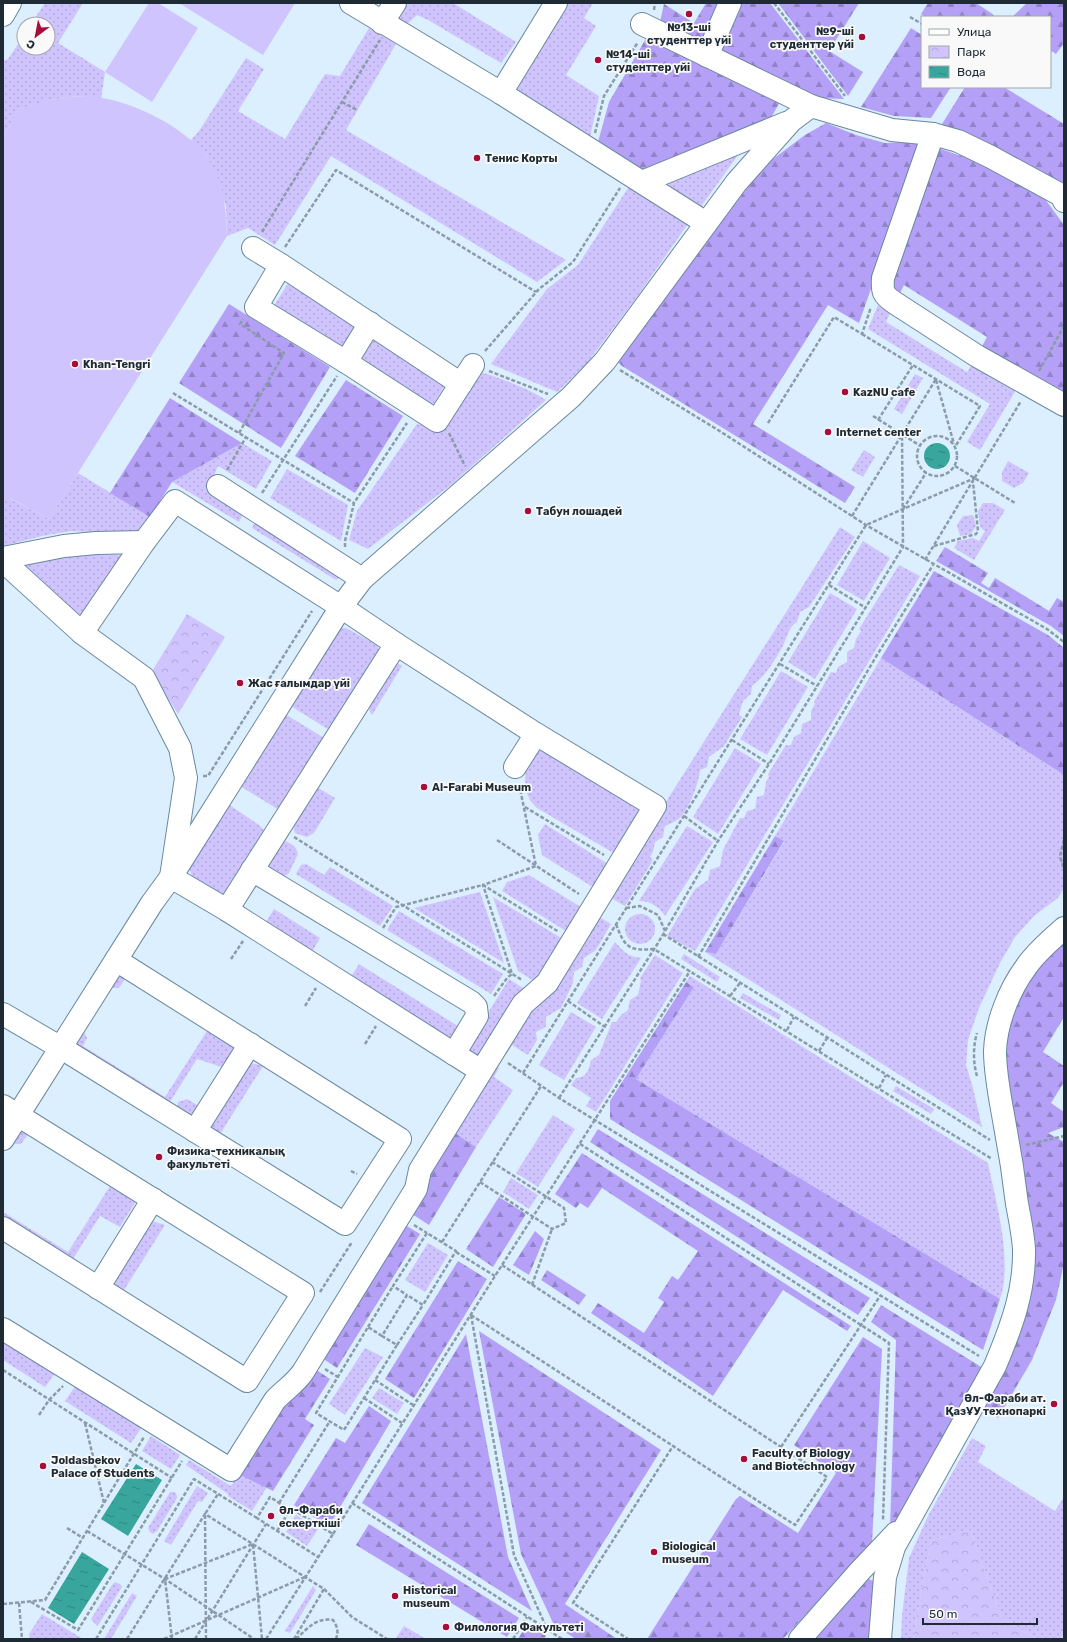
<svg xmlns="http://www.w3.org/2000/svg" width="1067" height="1642" font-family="Rubik,sans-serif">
  <defs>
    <pattern id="grass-dots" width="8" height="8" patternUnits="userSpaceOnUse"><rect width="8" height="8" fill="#d0c4fe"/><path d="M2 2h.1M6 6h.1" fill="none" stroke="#b2a9da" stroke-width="1.8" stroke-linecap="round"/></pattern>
    <pattern id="forest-firs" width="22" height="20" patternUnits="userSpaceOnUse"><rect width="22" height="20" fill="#b4a0f7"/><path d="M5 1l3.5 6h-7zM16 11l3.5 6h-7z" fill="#9283c9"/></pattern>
    <pattern id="park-crowns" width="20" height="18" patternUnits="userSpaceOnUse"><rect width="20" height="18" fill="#d0c4fe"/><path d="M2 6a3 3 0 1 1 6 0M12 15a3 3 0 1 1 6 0" fill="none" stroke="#b2a9da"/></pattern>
    <pattern id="water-ripples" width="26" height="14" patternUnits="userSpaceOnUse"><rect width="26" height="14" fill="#38a69d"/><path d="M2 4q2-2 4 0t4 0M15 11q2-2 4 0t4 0" fill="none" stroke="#2f8781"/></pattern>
  </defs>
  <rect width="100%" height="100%" fill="#dceffe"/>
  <g fill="url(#grass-dots)">
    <path d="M45 3H83L58 43 105 72 101 99C74 92 45 101 19 109L3 137V61L8 59 24 35V48H48V24H31Z"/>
    <polygon points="403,3 453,3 516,42 501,63 428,20 417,15 406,25 401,23 398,12"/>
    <polygon points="563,3 593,3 584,18 596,26 566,75 599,96 590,137 519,95 516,84"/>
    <polygon points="369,28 396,44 346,130 566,260 537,282 331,156 275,245 248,228 227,236 226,206 208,158 191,140 199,131 246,58 264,69 238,111 285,139 325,74 340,76"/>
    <polygon points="733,152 738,155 700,208 671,189 668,182"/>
    <polygon points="630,185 690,221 634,301 587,363 557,392 491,364 547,289 578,265"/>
    <polygon points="290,280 358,323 339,352 272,309"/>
    <polygon points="878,305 890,313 886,322 967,372 973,363 1016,390 980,450 967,442 990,404 868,329"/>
    <polygon points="373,336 447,382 430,409 356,363"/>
    <path d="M475 370C499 378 524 386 546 400L452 484 368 549 349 540 357 511 417 424 437 427Z"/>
    <polygon points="915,374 923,378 902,414 894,409"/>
    <polygon points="242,443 272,461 256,489 218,466 208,490 244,512 239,522 172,482"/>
    <polygon points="864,450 875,457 863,477 851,470"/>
    <polygon points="1008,461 1029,473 1023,483 1014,488 1002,481 1002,472"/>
    <polygon points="287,469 348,505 341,541 270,498"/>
    <path d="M78 473 150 517C145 525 141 533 130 534L71 531 42 536 3 546V498H9L49 519Z"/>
    <polygon points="983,503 993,503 1005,510 974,560 954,548 958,541 973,538 979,541 985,531 980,527 978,511"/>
    <polygon points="973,515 976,526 971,534 960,536 957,525 963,516"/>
    <polygon points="256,520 346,572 336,580 252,528"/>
    <path d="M840 527 855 537 809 607 800 612 797 622C787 628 787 640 781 649 772 665 766 675 752 686L751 694 743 701 739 715 742 717 724 746 709 757 707 767 700 770C699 783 689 809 680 818 676 821 670 824 665 826L663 837 655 842 653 852 650 857 653 860 625 906 609 897 662 808Z"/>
    <polygon points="863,541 890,558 864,601 837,585"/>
    <polygon points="75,554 123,555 80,620 21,566"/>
    <polygon points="899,565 920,576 705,935 695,951 667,936 695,889 708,880 710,870 720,866 723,850 740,818 744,818 747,811 755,809 757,797 764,795 766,782 769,777 768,774 786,745 791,745 794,737 801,733 802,724 811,720 811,711 815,704 814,702 831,672 836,673 838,667 847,662 847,652 854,648 856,639 861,631 859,629"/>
    <polygon points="830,593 857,609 815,679 788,662"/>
    <polygon points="340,628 346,628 377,645 379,651 329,730 291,706"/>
    <polygon points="881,658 1064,775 1064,888 1058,898 1035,915 1015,937 1000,963 979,1008 968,1040 966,1065 973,1088 982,1127 705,952 716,954 784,842 775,836"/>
    <polygon points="392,660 402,666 372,715 366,704"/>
    <polygon points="781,671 808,687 767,755 740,739"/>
    <polygon points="285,714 324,738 279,810 240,786"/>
    <polygon points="735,748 761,764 718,834 693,817"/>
    <path d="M541 750 643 810 617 855 537 808C534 805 530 801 529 798 522 784 524 754 541 750Z"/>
    <polygon points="315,786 335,798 314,833 307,837 295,833 293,823"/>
    <polygon points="228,804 259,825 266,832 228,895 219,896 193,879 189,867"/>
    <polygon points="545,824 611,866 596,889 542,855 538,835"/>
    <path d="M687 826 713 842 665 916C659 907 651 901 639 901Z"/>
    <path d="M285 841C292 844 296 846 298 854L289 873 287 875 282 876 269 869 268 863 280 843Z"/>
    <polygon points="306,864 324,875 330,867 393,906 380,926 296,874 301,865"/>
    <polygon points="529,875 584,909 569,933 502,891 507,882"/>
    <polygon points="480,892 504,963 414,908"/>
    <polygon points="493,897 563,939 537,983 518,971"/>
    <polygon points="274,909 320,938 310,955 263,927"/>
    <polygon points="399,911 503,974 491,994 387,930"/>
    <circle cx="640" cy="929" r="15"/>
    <polygon points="596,915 611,924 596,950 584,958 582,967 574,972 573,983 561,1008 546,1017 546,1027 536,1032 537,1040 528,1055 512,1045 507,1053 503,1051"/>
    <path d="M615 942C624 952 627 956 641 958L602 1019 577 1003Z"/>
    <polygon points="684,954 720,977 717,982 681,959"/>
    <path d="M655 955 683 973 596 1112 586 1106 591 1098 571 1085 576 1078C587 1078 589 1069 591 1060L599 1055 612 1022H616L621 1015 628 1010 630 1000 638 995 641 981 640 978Z"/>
    <polygon points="359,964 458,1026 456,1037 448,1042 349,980"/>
    <polygon points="123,971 233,1040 237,1055 228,1069 197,1059 168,1105 75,1047 84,1032 87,1038 83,1046 165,1097 207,1031 125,979 119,988 112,988"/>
    <path d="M690 976 988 1163C996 1202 1013 1261 1000 1299L636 1079 694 987 686 982Z"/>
    <polygon points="509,979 526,990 482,1058 471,1058 467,1047"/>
    <polygon points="743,993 781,1015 779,1020 740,998"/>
    <polygon points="571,1012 596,1027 564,1080 539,1065"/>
    <polygon points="247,1062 263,1066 217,1139 208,1123"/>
    <polygon points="493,1064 499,1068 494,1077 513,1090 476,1147 452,1131"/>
    <polygon points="896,1086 934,1109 931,1114 893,1091"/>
    <polygon points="187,1099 202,1108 194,1120 177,1112 178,1102"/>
    <polygon points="553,1115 575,1129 538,1187 516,1173"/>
    <polygon points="25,1127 138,1198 120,1227 100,1216 73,1259 3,1219 3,1212 68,1252 110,1186 28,1134 21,1144 14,1144"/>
    <polygon points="511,1178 538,1195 529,1209 503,1192"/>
    <polygon points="149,1220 165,1225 119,1298 111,1283"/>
    <polygon points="428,1243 448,1255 425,1292 405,1280"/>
    <polygon points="3,1334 59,1368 45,1387 3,1360"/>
    <polygon points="365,1348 383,1357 345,1415 329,1404"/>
    <polygon points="76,1385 142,1427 131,1443 65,1401"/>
    <polygon points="379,1388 404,1403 397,1414 372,1398"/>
    <polygon points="151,1436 180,1455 171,1469 142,1451"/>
    <polygon points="972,1438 986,1446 978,1462 1055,1511 1064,1497 1064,1635 1060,1639 1037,1639 1002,1618 970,1530 931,1540 913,1639 901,1639 902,1615 909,1558 928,1516"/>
    <polygon points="189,1460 231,1486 238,1474 267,1487 252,1511 228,1496 228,1494 186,1465"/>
    <polygon points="197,1486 208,1493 202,1502 198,1501 171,1545 164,1541"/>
    <polygon points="170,1492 175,1492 177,1496 177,1498 157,1531 153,1534 150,1532 148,1528"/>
    <polygon points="296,1515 318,1529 307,1546 286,1532"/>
    <polygon points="115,1582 120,1584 122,1587 99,1624 97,1626 91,1619 112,1585"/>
    <polygon points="313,1586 316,1590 290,1633 285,1631"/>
    <polygon points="132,1593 137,1596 111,1639 104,1639"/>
    <polygon points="42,1614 83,1639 30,1639 29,1634"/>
    <polygon points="404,1626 426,1639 397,1639 396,1638"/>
  </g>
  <g fill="url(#forest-firs)">
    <polygon points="706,3 724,3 704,45 660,22 664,4 694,23"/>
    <polygon points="740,3 770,3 844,99 814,98 720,52"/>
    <polygon points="778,3 859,3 829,51 863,72 848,96"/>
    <polygon points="928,3 976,3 994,15 993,17 925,17 921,14"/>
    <polygon points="1027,3 1064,3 1064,43 1056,54 1050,50 1050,17 1012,17"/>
    <polygon points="911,28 922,35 922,87 951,87 931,118 894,116 861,107"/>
    <polygon points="648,35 780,102 769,121 645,171 598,142 609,102"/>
    <polygon points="965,87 1004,87 1064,124 1064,182 1062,182 942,124"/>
    <polygon points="826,123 856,135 885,143 923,141 859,323 828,305 753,424 855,487 845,503 622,366 615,359 765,165 805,135"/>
    <polygon points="938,148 973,160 1045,199 1064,225 1064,398 980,350 987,337 904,285 899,295 894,288 893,278"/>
    <polygon points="229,304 330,367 281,448 179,383"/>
    <polygon points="346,380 403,416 355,493 295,456"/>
    <polygon points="170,398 242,443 172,482 150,517 110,493"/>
    <polygon points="945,547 988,573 981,583 989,588 995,578 1049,611 1057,598 1064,602 1064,636 1051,626 936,561"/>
    <polygon points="934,571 1048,635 1064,648 1064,775 881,658"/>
    <polygon points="775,836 784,841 716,954 705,952"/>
    <path d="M1064 940V1017L1043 1052 1064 1066V1082L1051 1103 1064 1112V1127L1048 1133 1064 1142V1263L1056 1300 1032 1360 998 1418 982 1408C1007 1365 1030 1321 1034 1271 1036 1245 1031 1218 1027 1193 1021 1161 1015 1129 1010 1097 1008 1081 1005 1063 1006 1046 1008 1026 1015 1006 1024 988 1033 970 1050 955 1064 940Z"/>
    <polygon points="686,982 694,987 636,1079 1000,1299 983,1350 610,1119 610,1101"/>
    <polygon points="598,1129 870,1298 858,1315 590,1142"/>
    <polygon points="452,1131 476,1147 429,1225 409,1212"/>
    <polygon points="582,1153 851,1326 847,1331 783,1290 713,1396 591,1313 598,1303 644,1333 664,1302 658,1298 672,1276 678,1280 698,1251 602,1188 588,1208 580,1203 576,1208 555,1194"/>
    <polygon points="499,1197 526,1214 493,1267 466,1249"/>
    <polygon points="402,1223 420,1234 337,1368 319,1356"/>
    <polygon points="535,1231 544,1239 529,1275 513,1265"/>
    <polygon points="458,1261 487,1279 414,1398 385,1379"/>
    <polygon points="547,1270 586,1295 579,1305 541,1280"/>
    <polygon points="881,1305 983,1368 903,1515 890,1528 896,1340 871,1322"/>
    <polygon points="479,1331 661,1450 565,1604 617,1639 576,1639 554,1625 521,1554"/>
    <polygon points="466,1334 508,1557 532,1611 362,1503"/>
    <polygon points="863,1337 882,1349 872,1543 783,1639 647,1639 736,1499 740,1496 798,1533 836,1473 794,1445"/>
    <polygon points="312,1367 330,1379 305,1419 314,1425 273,1491 238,1474 286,1397"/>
    <polygon points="369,1406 391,1421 329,1526 294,1505 336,1438 345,1443"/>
    <polygon points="369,1524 519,1618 507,1637 356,1545"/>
    <polygon points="866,1578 876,1582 871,1639 813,1639"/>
    <polygon points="527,1624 546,1636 544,1639 518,1639"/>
  </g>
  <g fill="url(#park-crowns)">
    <polygon points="187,614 225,637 178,714 151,673"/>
    <polygon points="970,1530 1002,1618 1037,1639 913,1639 931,1540"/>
  </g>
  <g fill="#d0c4fe">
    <polygon points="149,3 158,3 198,28 152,102 105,72"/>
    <polygon points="179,3 295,3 263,55"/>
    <path d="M69 97C77 97 86 96 94 97 131 100 185 127 207 157 224 180 226 209 227 236L49 519 10 498H3V137L19 109 44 101Z"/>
  </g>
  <g fill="url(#water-ripples)">
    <circle cx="937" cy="456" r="13"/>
    <polygon points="136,1464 162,1480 128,1536 101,1519"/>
    <polygon points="82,1552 109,1569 74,1624 48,1608"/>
  </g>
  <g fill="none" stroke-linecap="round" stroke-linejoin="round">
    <g stroke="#6a889f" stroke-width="24">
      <g id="minor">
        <polyline points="351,3 501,93 706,223"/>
        <polyline points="3,15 10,3"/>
        <polyline points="382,23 395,3"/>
        <polyline points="642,24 811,106"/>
        <polyline points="707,56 730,3"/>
        <polyline points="501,93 556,3"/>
        <path d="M933 134 883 278C882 292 883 295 895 303L977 356 1064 405"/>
        <polyline points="642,182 786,123"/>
        <polyline points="253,248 281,265 256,307 346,362 437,421 473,365"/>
        <polyline points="281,265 461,384"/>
        <polyline points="346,362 370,323"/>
        <polyline points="218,486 362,579"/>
        <polyline points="3,558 64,546 96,543 144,542"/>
        <polyline points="3,561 82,633 144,678 180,748 186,778 171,877 227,910 481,1071"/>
        <polyline points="82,633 144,542 175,501 341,607 396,644"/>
        <polyline points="515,767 536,734"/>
        <polyline points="252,870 471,1002 476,1007 477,1016 454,1054"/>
        <polyline points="3,1014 68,1052 345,1224 400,1139 116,960"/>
        <polyline points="3,1106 303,1293 247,1381 3,1228"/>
        <polyline points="195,1131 250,1044"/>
        <polyline points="3,1139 152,903 171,877 341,607 362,579 571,397 605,361 736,183 791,121 811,106 892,130 933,134 958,141 991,157 1061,195 1064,201"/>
        <polyline points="98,1288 153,1199"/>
        <path d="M3 1329 231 1470 275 1400C284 1390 295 1384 303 1372L416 1189 420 1170 523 1004 547 983 655 806 536 734 396 644 227 910"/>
        <polyline points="800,1639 860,1571 896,1533"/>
        <path d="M880 1639 885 1577 894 1547 995 1366C1011 1328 1025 1291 1024 1249 1023 1234 1020 1219 1017 1204 1014 1178 1010 1152 1005 1126 1001 1102 995 1076 995 1051 996 1023 1009 990 1026 967 1036 952 1051 940 1064 928"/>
      </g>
    </g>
    <g stroke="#8b9ba8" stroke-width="2.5" stroke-dasharray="4 2" stroke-linecap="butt">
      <polyline points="774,3 845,96"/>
      <polyline points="654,10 655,3"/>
      <polyline points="910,17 922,24"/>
      <polyline points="342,102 357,110"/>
      <polyline points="595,133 604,96 638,42"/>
      <polyline points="262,232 380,40"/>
      <polyline points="285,247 336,170 536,292"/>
      <polyline points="862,334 980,406 955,447"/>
      <polyline points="485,351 539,289 573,262 620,188"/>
      <polyline points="620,370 718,430 866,525 1047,629 1064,642"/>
      <polyline points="489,371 548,394"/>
      <polyline points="1039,371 1064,326"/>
      <polyline points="936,380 954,444"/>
      <polyline points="173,393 354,503"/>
      <polyline points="873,416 919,445"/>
      <polyline points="878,420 913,365"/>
      <polyline points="768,423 834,317 862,334 871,307"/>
      <polyline points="239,433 284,353 240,324 243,319"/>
      <polyline points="449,433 465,466"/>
      <circle cx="937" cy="456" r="20"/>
      <polyline points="955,466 1015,503"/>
      <polyline points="227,470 246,437"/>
      <polyline points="262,493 337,376"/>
      <polyline points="903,509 926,473"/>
      <polyline points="852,516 936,379"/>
      <polyline points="934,546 976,534 978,531 973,482"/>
      <polyline points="345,547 345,541 354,503 407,423"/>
      <polyline points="925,560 1021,401"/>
      <polyline points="829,585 866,608"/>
      <polyline points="780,664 817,686"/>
      <polyline points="732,740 769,764"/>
      <polyline points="203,776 208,776 312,611"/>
      <polyline points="525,807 604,855"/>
      <polyline points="684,816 718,841"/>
      <polyline points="294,837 522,980"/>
      <polyline points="497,840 579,894"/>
      <polyline points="1064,840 1060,856 1064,870"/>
      <polyline points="626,908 640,906 658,915 665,931"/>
      <path d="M616 924C625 948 629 951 654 949L992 1159"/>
      <polyline points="383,928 396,907 483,885 559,932"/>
      <polyline points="663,934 990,1140"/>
      <polyline points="698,957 877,655 933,565"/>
      <polyline points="231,959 243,941"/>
      <polyline points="494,996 507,978 512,974 483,885 536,866 519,784"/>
      <polyline points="730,996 740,983"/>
      <polyline points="568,1001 605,1027"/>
      <polyline points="305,1006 316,988"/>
      <polyline points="787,1030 794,1017"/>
      <polyline points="365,1044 376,1026"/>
      <polyline points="819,1051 827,1038"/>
      <polyline points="508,1063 559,1098 979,1356"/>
      <polyline points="523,1073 866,525 975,478"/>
      <path d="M977 1076C973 1063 973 1046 977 1033"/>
      <polyline points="879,1088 886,1075"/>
      <polyline points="559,1098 658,943 718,841 769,764 903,547 902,434"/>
      <polyline points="580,1144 889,1343 883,1520"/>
      <polyline points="1026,1145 1064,1136"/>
      <polyline points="351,1171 357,1174"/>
      <polyline points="480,1182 552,1229 566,1223 564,1208 492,1162"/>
      <polyline points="414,1225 427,1233"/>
      <polyline points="442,1242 541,1086"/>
      <polyline points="456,1252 495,1276"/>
      <polyline points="502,1265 827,1477 795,1525 673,1446 573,1603 628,1639"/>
      <polyline points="532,1285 552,1229"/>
      <polyline points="320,1292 352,1242"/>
      <polyline points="471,1315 514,1555 547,1629"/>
      <polyline points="471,1315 673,1446"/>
      <polyline points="368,1327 393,1286"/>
      <polyline points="382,1336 368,1327 316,1413 344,1430 397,1345 382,1336 407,1295 423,1305 456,1251 427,1233 393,1286 407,1295"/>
      <polyline points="397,1345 423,1305"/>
      <polyline points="325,1369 338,1377"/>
      <polyline points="3,1370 172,1478"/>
      <polyline points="375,1380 413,1405"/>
      <polyline points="364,1398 402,1423"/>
      <polyline points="39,1415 49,1400 63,1386"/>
      <polyline points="85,1423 104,1503"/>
      <polyline points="781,1447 880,1296"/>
      <polyline points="279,1503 330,1421"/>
      <polyline points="352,1503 562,1639"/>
      <polyline points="67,1528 83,1538"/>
      <polyline points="87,1531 165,1579 254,1639"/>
      <polyline points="277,1531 290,1510 270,1497 257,1518 318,1557"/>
      <polyline points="333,1534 495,1276 690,971"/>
      <polyline points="31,1602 78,1630 182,1461"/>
      <polyline points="19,1603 22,1639"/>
      <polyline points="3,1604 45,1600 144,1437"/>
      <polyline points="96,1639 194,1479 257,1518"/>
      <polyline points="127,1639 205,1514 324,1589 352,1617 387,1639"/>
      <polyline points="164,1639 305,1577"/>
      <polyline points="172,1639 165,1579 253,1544 262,1639"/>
      <polyline points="195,1639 266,1524"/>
      <polyline points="206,1639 205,1514 218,1494"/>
      <polyline points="266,1639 333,1534 297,1512 290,1510"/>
      <polyline points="294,1639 324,1589"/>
      <path d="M296 1639C307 1629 316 1617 333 1620 337 1626 339 1631 336 1639"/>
      <polyline points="513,1639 527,1617"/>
    </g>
    <use href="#minor" stroke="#fff" stroke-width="22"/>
  </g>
  <g fill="#a60d3b" stroke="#f9f9f9" stroke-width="1.5">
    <circle cx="689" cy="14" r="4"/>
    <circle cx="862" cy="37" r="4"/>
    <circle cx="598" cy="60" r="4"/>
    <circle cx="477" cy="158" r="4"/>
    <circle cx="75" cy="364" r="4"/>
    <circle cx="845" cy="392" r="4"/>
    <circle cx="828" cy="432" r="4"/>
    <circle cx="528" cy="511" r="4"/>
    <circle cx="240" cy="683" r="4"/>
    <circle cx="424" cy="787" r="4"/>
    <circle cx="159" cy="1157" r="4"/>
    <circle cx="1054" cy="1404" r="4"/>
    <circle cx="744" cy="1459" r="4"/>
    <circle cx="43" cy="1466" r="4"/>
    <circle cx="271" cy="1516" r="4"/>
    <circle cx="654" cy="1552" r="4"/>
    <circle cx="395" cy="1596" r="4"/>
    <circle cx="446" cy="1627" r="4"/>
  </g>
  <g text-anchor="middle" stroke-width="3.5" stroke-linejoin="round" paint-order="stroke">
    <g font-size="11" font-weight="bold" fill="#1e2b34" stroke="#f9f9f9" text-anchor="start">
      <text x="689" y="31" text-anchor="middle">№13-ші<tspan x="689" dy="13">студенттер үйі</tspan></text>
      <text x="854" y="35" text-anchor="end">№9-ші<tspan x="854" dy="13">студенттер үйі</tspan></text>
      <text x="606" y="58">№14-ші<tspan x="606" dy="13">студенттер үйі</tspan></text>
      <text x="485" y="162">Тенис Корты</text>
      <text x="83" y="368">Khan-Tengri</text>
      <text x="853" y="396">KazNU cafe</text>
      <text x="836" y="436">Internet center</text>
      <text x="536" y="515">Табун лошадей</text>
      <text x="248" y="687">Жас ғалымдар үйі</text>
      <text x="432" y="791">Al-Farabi Museum</text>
      <text x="167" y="1155">Физика-техникалық<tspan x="167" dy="13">факультеті</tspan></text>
      <text x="1046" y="1402" text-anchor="end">Әл-Фараби ат.<tspan x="1046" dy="13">ҚазҰУ технопаркі</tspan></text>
      <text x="752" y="1457">Faculty of Biology<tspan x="752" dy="13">and Biotechnology</tspan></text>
      <text x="51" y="1464">Joldasbekov<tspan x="51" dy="13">Palace of Students</tspan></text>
      <text x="279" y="1514">Әл-Фараби<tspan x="279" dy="13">ескерткіші</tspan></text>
      <text x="662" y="1550">Biological<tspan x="662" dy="13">museum</tspan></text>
      <text x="403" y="1594">Historical<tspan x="403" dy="13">museum</tspan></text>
      <text x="454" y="1631">Филология Факультеті</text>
    </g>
  </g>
  <rect width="1067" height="1642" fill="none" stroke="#1e2b34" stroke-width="8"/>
  <rect x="921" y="16" width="130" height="72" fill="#f9f9f9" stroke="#a1a7aa"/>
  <rect x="929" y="29" width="20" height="6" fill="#ffffff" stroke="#a1a7aa"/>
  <text x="957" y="36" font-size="12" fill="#1e2b34">Улица</text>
  <rect x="929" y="46" width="20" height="12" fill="url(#park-crowns)" stroke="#a1a7aa"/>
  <text x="957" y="56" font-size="12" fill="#1e2b34">Парк</text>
  <rect x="929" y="66" width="20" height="12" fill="url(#water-ripples)" stroke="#a1a7aa"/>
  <text x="957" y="76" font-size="12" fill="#1e2b34">Вода</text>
  <g transform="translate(36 36) rotate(212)"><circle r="19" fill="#f9f9f9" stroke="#a1a7aa"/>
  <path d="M0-3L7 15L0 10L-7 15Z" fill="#a60d3b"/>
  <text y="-6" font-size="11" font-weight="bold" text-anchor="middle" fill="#1e2b34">С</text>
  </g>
  <path d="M923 1618v6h114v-6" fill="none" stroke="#1e2b34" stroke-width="2"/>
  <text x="929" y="1618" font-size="12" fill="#1e2b34" stroke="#f9f9f9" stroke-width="3" paint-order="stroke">50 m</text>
</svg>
